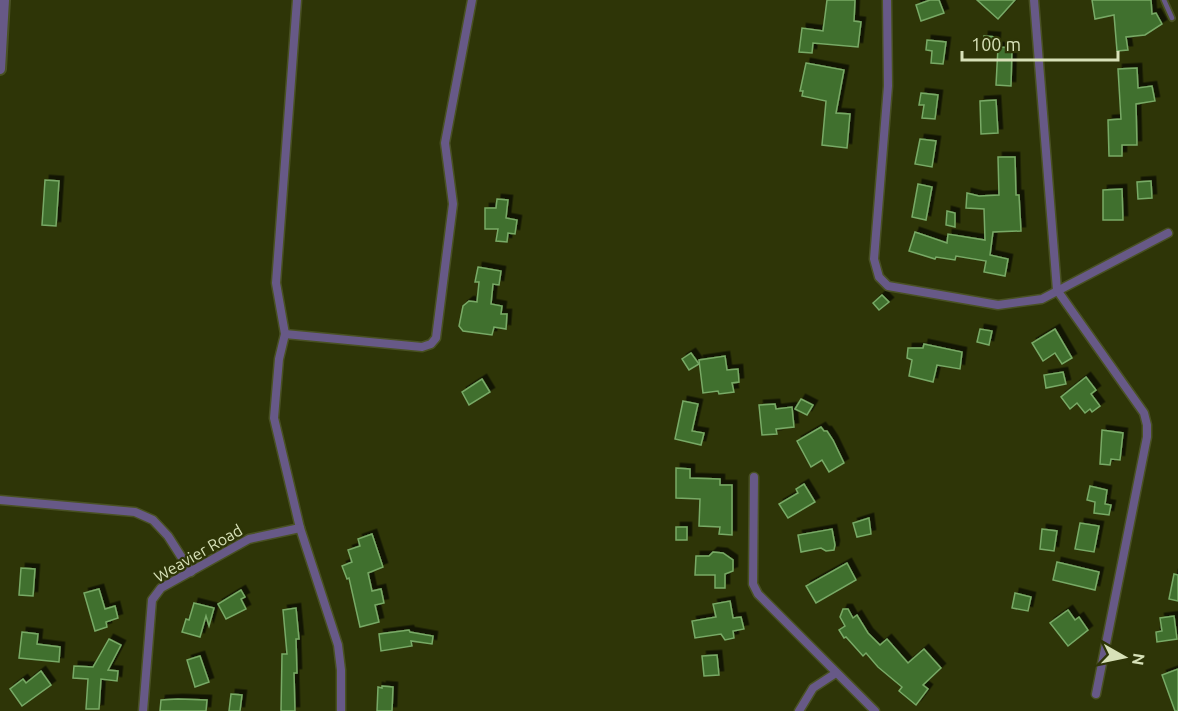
<svg xmlns="http://www.w3.org/2000/svg" width="1178" height="711" font-family="Ubuntu,sans-serif">
  <defs>
    <filter id="shadow"><feDropShadow dx="4.5" dy="-4.5" stdDeviation="0" flood-color="#0009"/></filter>
  </defs>
  <rect width="100%" height="100%" fill="#2e3507"/>
  <g fill="#41702f" stroke="#78aa66" stroke-width="1.5" filter="url(#shadow)">
    <polygon points="827,0 855,0 854,21 861,22 858,47 813,43 812,53 799,52 802,28 823,31"/>
    <polygon points="930,0 939,0 944,13 921,21 916,5"/>
    <polygon points="977,0 1015,0 998,19"/>
    <polygon points="1092,0 1151,0 1152,14 1156,13 1162,24 1145,35 1126,37 1128,50 1117,51 1114,15 1095,19"/>
    <polygon points="984,36 996,37 995,50 983,49"/>
    <polygon points="927,40 946,42 943,64 931,63 932,51 926,50"/>
    <polygon points="998,47 1012,48 1011,86 996,85"/>
    <polygon points="806,63 844,70 836,113 850,114 847,148 822,145 826,101 802,96 803,91 800,91"/>
    <polygon points="1137,68 1138,88 1152,86 1155,101 1136,104 1137,145 1122,145 1122,156 1109,156 1108,120 1121,119 1118,69"/>
    <polygon points="921,93 938,95 935,119 922,118 924,105 919,105"/>
    <polygon points="996,100 998,133 981,134 980,101"/>
    <polygon points="920,139 936,141 932,167 915,164"/>
    <polygon points="998,157 1015,157 1016,195 1019,195 1021,231 993,232 990,255 1008,259 1005,276 984,272 986,261 956,256 955,260 936,257 935,259 909,251 915,232 947,243 948,234 985,240 984,209 966,208 967,193 979,196 999,195"/>
    <polygon points="45,180 59,181 56,226 42,225"/>
    <polygon points="1151,181 1152,198 1138,199 1137,182"/>
    <polygon points="918,184 932,187 926,220 912,217"/>
    <polygon points="1122,189 1123,220 1103,220 1103,190"/>
    <polygon points="497,199 508,200 506,218 517,220 515,234 508,233 507,242 496,241 498,229 485,229 485,208 496,208"/>
    <polygon points="947,211 955,213 955,227 946,225"/>
    <polygon points="478,267 501,271 499,285 493,284 491,304 502,306 501,314 507,314 506,329 494,327 492,335 463,331 459,326 463,306 469,301 477,302 479,282 475,282"/>
    <polygon points="882,295 889,302 879,310 873,303"/>
    <polygon points="980,329 992,331 989,345 977,342"/>
    <polygon points="1055,329 1072,358 1062,364 1055,353 1043,361 1032,343"/>
    <polygon points="924,344 962,352 960,369 937,365 933,382 909,376 912,360 907,358 908,348 923,348"/>
    <polygon points="691,353 699,364 689,370 682,359"/>
    <polygon points="725,356 727,370 738,369 739,382 732,383 734,392 719,394 718,391 703,393 699,360"/>
    <polygon points="1063,372 1066,384 1046,388 1044,375"/>
    <polygon points="1086,377 1096,390 1091,394 1100,406 1092,412 1090,409 1085,413 1077,403 1070,409 1061,397"/>
    <polygon points="482,379 490,392 469,405 462,392"/>
    <polygon points="801,399 813,405 807,415 795,409"/>
    <polygon points="683,401 698,404 692,431 704,433 701,445 675,439"/>
    <polygon points="775,404 776,409 792,407 794,427 776,429 777,434 762,435 759,405"/>
    <polygon points="821,427 824,431 827,431 833,440 844,463 829,472 822,460 811,467 797,441"/>
    <polygon points="1102,430 1123,433 1120,460 1111,459 1110,465 1100,464"/>
    <polygon points="676,468 690,469 690,478 720,479 720,485 732,485 732,535 719,534 720,527 699,526 700,499 676,498"/>
    <polygon points="804,484 815,502 788,518 779,504 798,493 796,489"/>
    <polygon points="1090,486 1107,490 1105,504 1111,505 1109,515 1094,513 1095,502 1087,500"/>
    <polygon points="869,518 871,534 857,537 853,523"/>
    <polygon points="1080,523 1099,526 1094,552 1075,549"/>
    <rect x="676" y="527" width="11" height="13"/>
    <polygon points="832,529 835,545 834,550 826,551 821,548 801,552 798,535"/>
    <polygon points="1042,529 1057,531 1054,551 1040,549"/>
    <polygon points="372,534 383,567 368,573 372,591 381,589 384,603 375,605 379,622 360,627 349,578 347,579 342,566 352,562 348,550 360,546 358,539"/>
    <polygon points="713,552 723,553 733,560 733,571 725,574 725,588 715,588 715,575 695,575 696,556 709,556"/>
    <polygon points="1057,562 1099,572 1095,590 1053,580"/>
    <polygon points="847,563 856,580 816,603 806,586"/>
    <polygon points="21,568 35,569 33,596 19,595"/>
    <polygon points="1174,574 1178,575 1178,601 1169,599"/>
    <polygon points="99,589 105,609 115,606 118,618 106,622 107,627 95,631 84,593"/>
    <polygon points="241,590 245,597 241,599 246,609 226,619 218,604"/>
    <polygon points="1015,593 1031,597 1028,611 1012,608"/>
    <polygon points="730,601 733,618 741,617 744,629 733,631 734,638 725,640 721,634 695,638 692,621 716,617 713,604"/>
    <polygon points="194,603 214,608 209,626 206,616 200,637 182,632 186,619 189,620"/>
    <polygon points="296,608 299,639 296,639 297,673 294,673 295,711 281,711 282,654 287,654 283,610"/>
    <polygon points="843,609 848,609 853,618 857,615 868,633 880,645 887,639 908,663 924,649 941,668 923,685 928,689 916,705 899,691 902,687 878,667 866,653 863,656 846,637 844,638 839,630 845,626 840,617"/>
    <polygon points="1068,610 1075,620 1079,617 1088,630 1068,646 1050,623"/>
    <polygon points="1174,616 1177,639 1157,642 1156,632 1162,631 1160,618"/>
    <polygon points="409,630 410,632 433,636 432,644 411,641 412,646 381,651 379,634"/>
    <polygon points="22,632 38,634 37,644 60,647 59,662 19,658"/>
    <polygon points="109,639 121,645 108,670 118,671 117,681 101,679 99,709 86,709 88,679 73,678 74,666 93,667"/>
    <polygon points="717,655 719,675 704,676 702,656"/>
    <polygon points="200,656 209,682 195,687 187,660"/>
    <polygon points="1178,669 1178,711 1175,711 1162,675"/>
    <polygon points="41,671 51,685 22,706 10,689 23,679 26,683"/>
    <polygon points="382,686 393,687 392,711 377,711 378,687 382,688"/>
    <polygon points="231,694 242,695 240,711 229,711"/>
    <polygon points="178,699 207,700 206,711 160,711 161,700"/>
  </g>
  <g fill="none" stroke-linecap="round" stroke-linejoin="round">
    <g stroke="#495123" stroke-width="8">
      <polyline id="service" points="1164,0 1172,18"/>
    </g>
    <g stroke="#495123" stroke-width="11">
      <g id="minor">
        <polyline points="297,0 276,283 285,334 279,359 274,418 300,528 338,645 341,670 341,711"/>
        <polyline points="887,0 888,86 874,259 879,277 888,286 998,305 1042,299 1168,233"/>
        <polyline points="1034,0 1057,290 1144,413 1147,425 1147,437 1096,694"/>
        <polyline points="285,334 422,347 431,344 436,338 453,204 445,143 472,0"/>
        <polyline points="754,477 753,584 758,594 875,711"/>
        <polyline points="0,500 135,512 153,520 168,536 191,572"/>
        <polyline points="143,711 152,600 161,588 249,539 300,528"/>
        <polyline points="799,711 813,688 836,673"/>
      </g>
    </g>
    <g stroke="#495123" stroke-width="14">
      <polyline id="tertiary" points="0,69 4,0"/>
    </g>
    <use href="#service" stroke="#675987" stroke-width="4.5"/>
    <use href="#minor" stroke="#675987" stroke-width="8"/>
    <use href="#tertiary" stroke="#675987" stroke-width="10"/>
  </g>
  <g text-anchor="middle" stroke-width="4.5" stroke-linejoin="round" paint-order="stroke">
    <g font-size="16" fill="#d7e1b8" stroke="#2e3507">
      <text transform="translate(198 553) rotate(-30)" y="6">Weavier Road</text>
    </g>
  </g>
  <g transform="translate(1124 657) rotate(99)" stroke="#2e3507" stroke-width="4.5" paint-order="stroke">
  <path d="M0-4.5L10 22L0 15L-10 22Z" fill="#d7e1b8"/>
  <text y="-9" font-size="16" font-weight="bold" text-anchor="middle" fill="#d7e1b8">N</text>
  </g>
  <path d="M962 51v9h156v-9" fill="none" stroke="#d7e1b8" stroke-width="3"/>
  <text x="971" y="51" font-size="18" fill="#d7e1b8" stroke="#2e3507" stroke-width="4.5" paint-order="stroke">100 m</text>
</svg>
